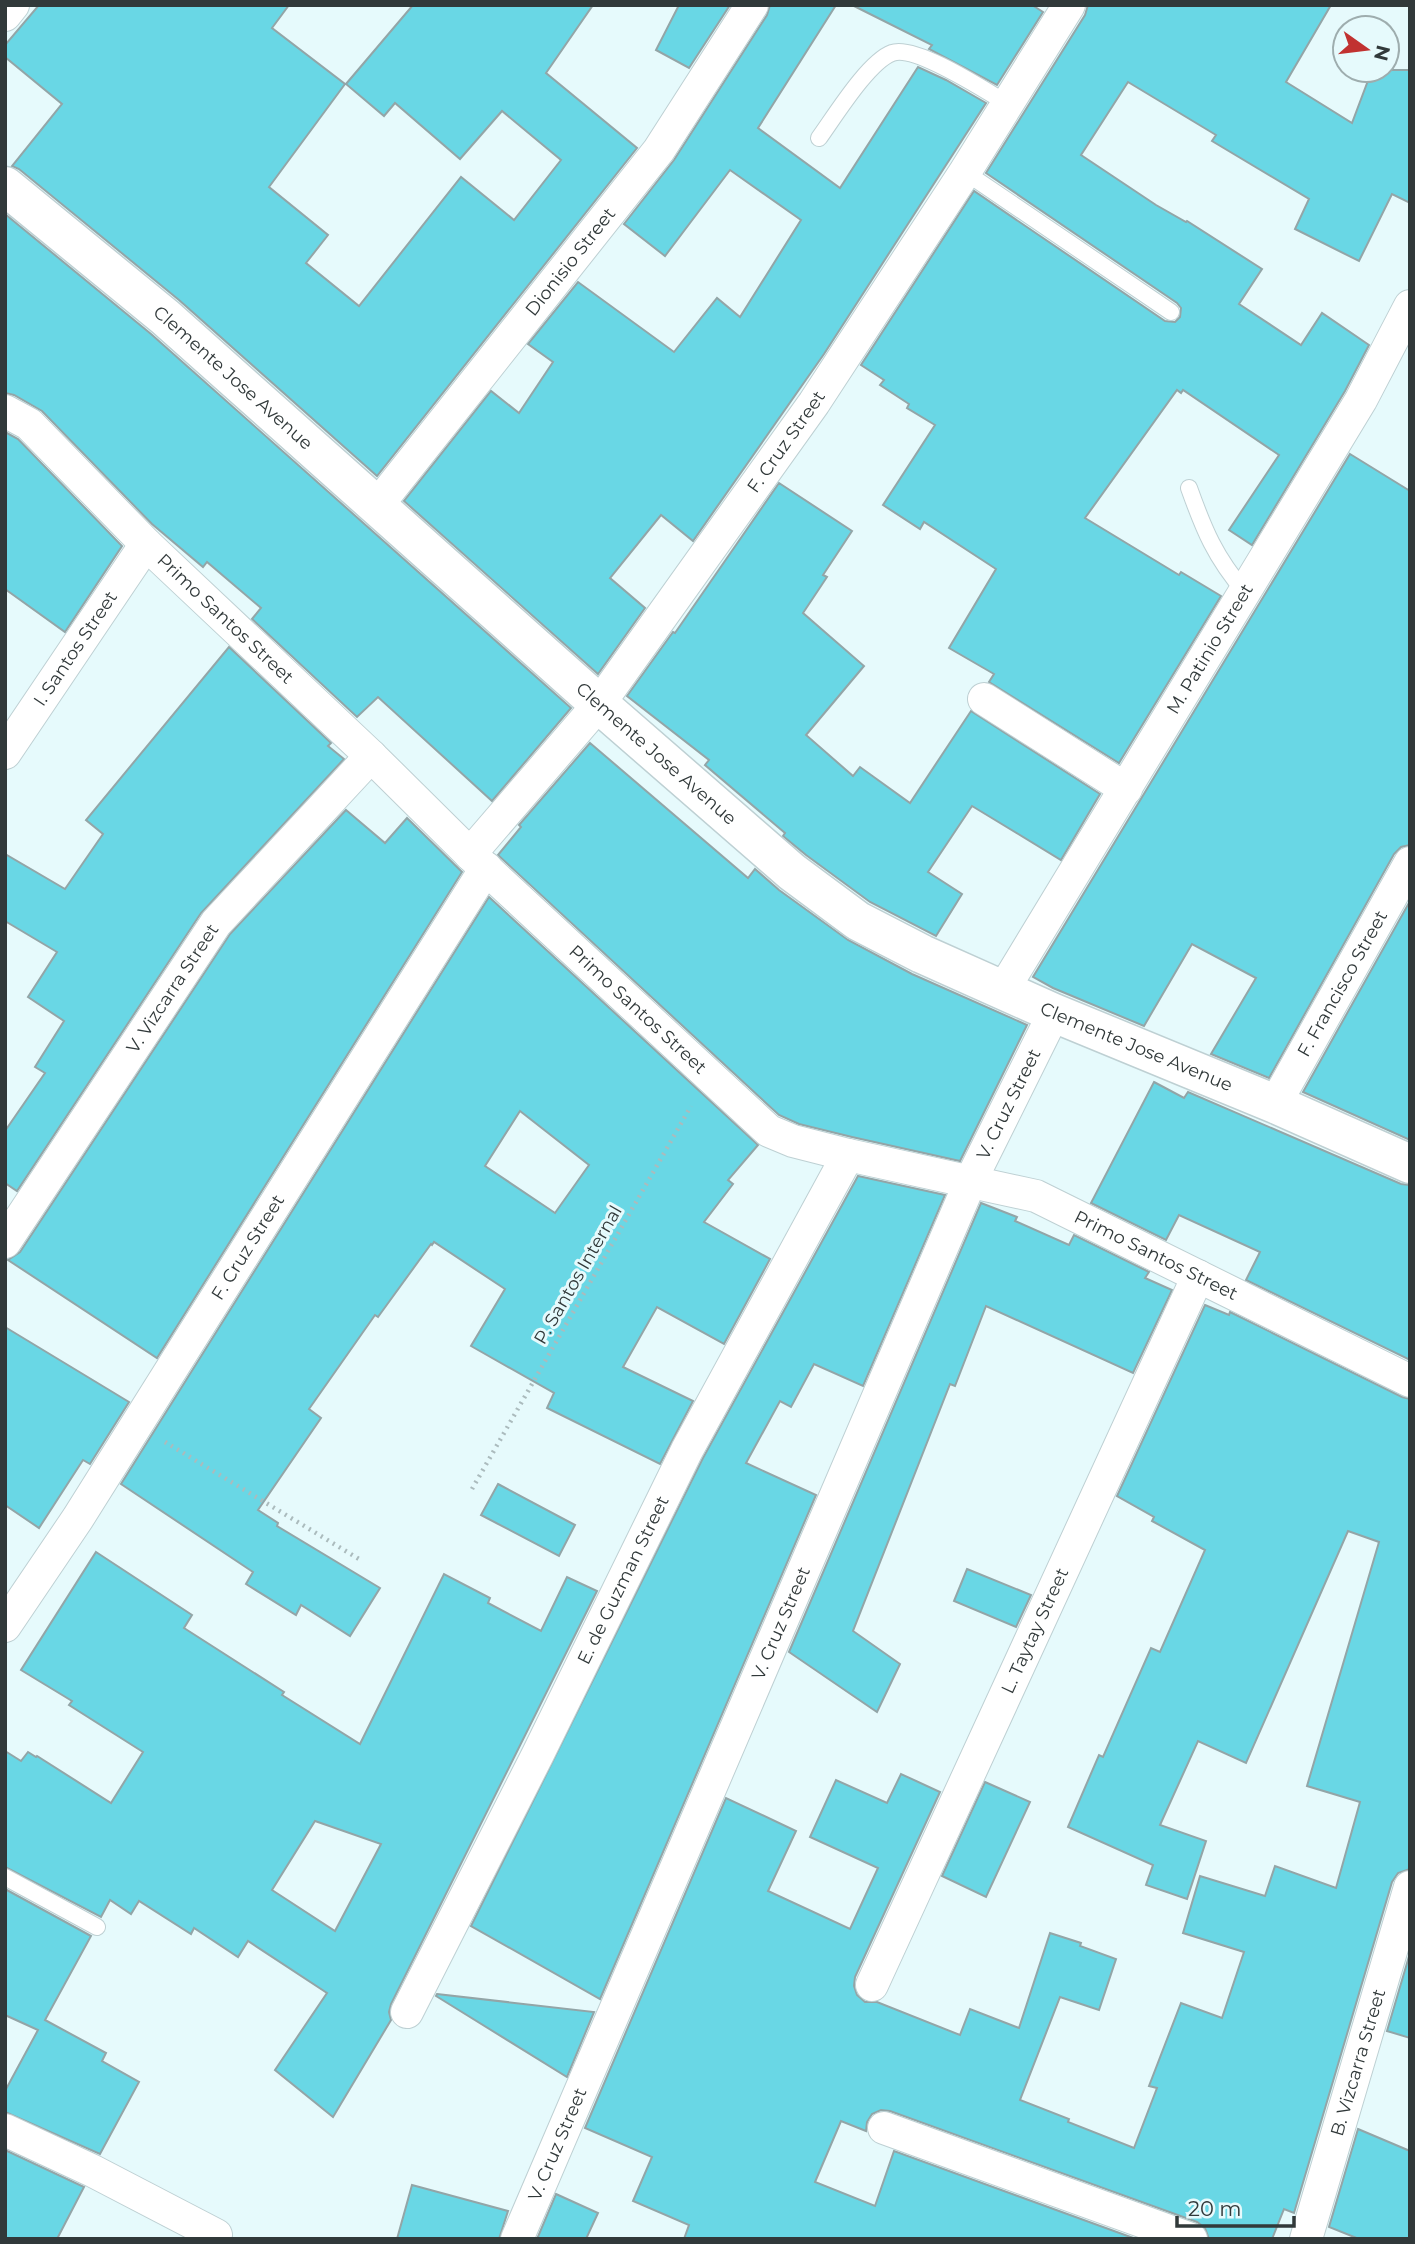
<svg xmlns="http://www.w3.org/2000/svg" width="1415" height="2244" font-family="Montserrat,sans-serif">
  <rect width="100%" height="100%" fill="#e6fafc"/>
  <g fill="#69d7e5" stroke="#93a5a7" stroke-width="2" fill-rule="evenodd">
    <polygon points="39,5 289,5 272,28 345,84 269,187 328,235 306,263 359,306 461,177 514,220 561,160 502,111 460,159 395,103 384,116 346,84 413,5 593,5 546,73 637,148 377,476 179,300 19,169 12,166 62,104 5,57 5,45"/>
    <polygon points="679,5 730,5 689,68 656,50"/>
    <polygon points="770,5 836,5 758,128 840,188 918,67 946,80 986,103 824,354 693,541 661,515 610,578 645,608 598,674 404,501 491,391 519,413 553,362 528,344 578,282 674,352 717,298 740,317 801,220 730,170 665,256 624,224 674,160 767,15"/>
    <polygon points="852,5 1032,5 1043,12 997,85 929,49 932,45"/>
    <polygon points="1088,5 1331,5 1286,82 1352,123 1372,70 1410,70 1410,203 1392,194 1359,261 1295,229 1309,199 1212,141 1216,135 1128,82 1081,155 1156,205 1186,222 1187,221 1262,269 1239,304 1301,345 1322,313 1369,345 1345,391 1252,545 1229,530 1279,455 1183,390 1181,393 1177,390 1085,518 1179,575 1181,572 1221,596 1119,763 989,682 994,674 949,648 996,569 924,522 920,529 883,505 935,425 907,408 909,404 880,385 884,380 861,365 974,191 1165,321 1175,322 1180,317 1181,308 1177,303 986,173 1085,15"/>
    <polygon points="5,214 151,334 571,708 492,801 378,697 357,717 252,619 261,608 207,562 203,567 152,524 42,411 14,395 5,393"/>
    <polygon points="5,432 18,439 122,546 65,632 5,589"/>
    <polygon points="1350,454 1410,491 1410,845 1401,847 1394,854 1269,1078 1211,1054 1256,978 1192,944 1144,1026 1053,988 1033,977"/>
    <polygon points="779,483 852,531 823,575 827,577 803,613 864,666 806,735 853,776 860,767 910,803 971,711 1100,794 1061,860 972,806 928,872 962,894 936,936 870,902 806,855 783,836 785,833 705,765 709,760 627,696 673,632 675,633"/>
    <polygon points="229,647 331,743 328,746 344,759 201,913 17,1191 5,1183 5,1131 45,1073 35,1067 64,1021 28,997 57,952 5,921 5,854 65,889 103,834 86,820"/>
    <polygon points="590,743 748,878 755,869 779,890 848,940 912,974 1027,1025 960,1161 852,1137 799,1124 779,1115 498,855 521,827 519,825"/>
    <polygon points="346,810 385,843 407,818 462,872 157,1358 8,1260 20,1252 230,934"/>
    <path d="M489 897 758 1145 728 1180 733 1184 704 1222 770 1259 724 1344 657 1307 623 1367 693 1401 660 1464 547 1408 554 1393 471 1346 505 1289 434 1242 432 1245 431 1244 378 1317 375 1315 309 1409 321 1418 258 1510 278 1523 277 1526 380 1588 350 1636 301 1605 296 1615 246 1584 253 1572 121 1484ZM520 1111 589 1165 555 1213 485 1166Z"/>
    <polygon points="1410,901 1410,1140 1303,1092"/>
    <polygon points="1154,1082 1184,1098 1188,1092 1401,1184 1410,1185 1410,1360 1246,1280 1260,1252 1179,1215 1166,1240 1091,1203"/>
    <polygon points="858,1176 945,1195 863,1386 814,1364 791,1407 780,1401 746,1463 816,1495 600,1999 471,1926 703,1458"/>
    <polygon points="981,1203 1017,1217 1015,1221 1069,1245 1074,1235 1149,1272 1145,1278 1172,1290 1133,1373 986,1306 955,1386 950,1384 853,1631 900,1664 877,1712 789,1652"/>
    <polygon points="1205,1305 1229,1315 1230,1312 1402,1397 1410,1399 1410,1869 1398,1873 1392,1882 1294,2213 1284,2209 1272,2239 1209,2239 1205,2228 1197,2222 890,2111 881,2110 872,2114 867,2122 866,2131 841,2121 815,2182 875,2206 894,2151 1136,2239 684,2239 689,2225 633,2201 652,2157 585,2128 726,1798 796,1831 768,1891 850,1929 878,1868 810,1837 836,1780 887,1803 901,1774 940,1792 855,1977 854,1986 857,1995 865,2002 877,2002 960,2035 970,2009 1019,2028 1050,1933 1081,1943 1080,1946 1116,1959 1099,2010 1060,1997 1020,2100 1069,2119 1068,2122 1134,2148 1157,2088 1149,2086 1181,2003 1222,2018 1244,1952 1183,1933 1200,1876 1265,1896 1275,1866 1336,1888 1360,1802 1307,1786 1379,1542 1348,1531 1246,1763 1198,1741 1160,1825 1206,1841 1187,1899 1146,1885 1153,1865 1068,1827 1099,1755 1103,1757 1151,1648 1160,1652 1205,1550 1152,1521 1154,1517 1117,1496"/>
    <polygon points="5,1327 129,1402 90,1464 83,1460 39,1528 5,1505"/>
    <polygon points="498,1484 575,1525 559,1556 481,1515"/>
    <path d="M96 1552 192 1615 184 1628 284 1692 282 1695 360 1744 444 1574 490 1598 488 1603 541 1631 567 1577 597 1591 391 2004 389 2012 391 2020 333 2117 275 2070 327 1993 248 1941 238 1957 194 1928 191 1934 139 1901 131 1914 110 1900 101 1917 5 1867V1751L21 1761 28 1752 36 1757 37 1756 111 1803 143 1752 69 1705 72 1701 21 1670ZM315 1821 381 1844 335 1931 272 1890Z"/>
    <polygon points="967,1569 1031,1595 1016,1627 954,1601"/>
    <polygon points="985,1782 1030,1802 986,1897 942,1876"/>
    <polygon points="5,1889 91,1936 45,2020 106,2053 102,2061 139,2082 100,2154 5,2112 5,2091 38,2030 5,2015"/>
    <polygon points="1410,1953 1410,2038 1387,2031"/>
    <polygon points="437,1994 594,2012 567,2077 436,1996"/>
    <polygon points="1358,2129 1410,2151 1410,2239 1359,2239 1329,2227"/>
    <polygon points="5,2150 84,2187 57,2239 5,2239"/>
    <polygon points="412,2185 508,2211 499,2239 397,2239"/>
    <polygon points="556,2194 598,2213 586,2239 537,2239"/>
  </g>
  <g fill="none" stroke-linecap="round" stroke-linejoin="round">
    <g stroke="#bed0d3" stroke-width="18">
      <g id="service">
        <path d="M819 138C835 116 868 62 892 53 915 44 986 91 1008 104"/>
        <polyline points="965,172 1171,312"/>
        <path d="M1189 488C1204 530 1215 557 1245 592"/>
        <polyline points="5,1877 97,1927"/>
      </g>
    </g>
    <g stroke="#bed0d3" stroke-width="34">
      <g id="minor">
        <polyline points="5,15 13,5"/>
        <path id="s1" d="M5 411 29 424 146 544 371 756 470 854 769 1131 793 1141 848 1155 1036 1196 1410 1381"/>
        <path id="s2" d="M376 507 659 150 752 5"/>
        <polyline points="984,699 1126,789"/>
        <path id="s3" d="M5 753 146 544"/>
        <path id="s4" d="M470 854 599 704 814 403 965 172 1069 5"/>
        <path id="s5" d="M1003 990 1361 400 1410 306"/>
        <path id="s6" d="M1275 1104 1410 863"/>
        <path id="s7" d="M5 1242 216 923 371 756"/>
        <path id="s8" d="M5 1626 78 1518 486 868"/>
        <path id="s9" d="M872 1985 1198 1276"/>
        <path id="s10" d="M407 2012 538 1754 687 1450 848 1155"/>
        <polyline points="884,2128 1191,2239"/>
        <polyline points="5,2130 93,2171 216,2235"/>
        <path id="s11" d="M517 2239 971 1180 1054 1013"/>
        <path id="s12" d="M1306 2239 1410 1887"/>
      </g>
    </g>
    <g stroke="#bed0d3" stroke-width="41">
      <g id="tertiary">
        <path id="s13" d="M5 186 165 317 599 704 792 872 858 921 922 954 1054 1013 1275 1104 1410 1164"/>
      </g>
    </g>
    <g stroke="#abbbbd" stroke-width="4.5" stroke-dasharray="2 5" stroke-linecap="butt">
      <polyline points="165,1442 359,1559"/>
      <polyline points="472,1489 691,1106"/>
    </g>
    <use href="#service" stroke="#fff" stroke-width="16"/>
    <use href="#minor" stroke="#fff" stroke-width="32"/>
    <use href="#tertiary" stroke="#fff" stroke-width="38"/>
  </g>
  <g text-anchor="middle" stroke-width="6" stroke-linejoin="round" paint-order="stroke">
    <g font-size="18" fill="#31393a" stroke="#e6fafc">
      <text dy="6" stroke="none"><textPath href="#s2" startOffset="313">Dionisio Street</textPath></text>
      <text dy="6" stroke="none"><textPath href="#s13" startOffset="298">Clemente Jose Avenue</textPath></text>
      <text dy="6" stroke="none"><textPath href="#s4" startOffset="520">F. Cruz Street</textPath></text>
      <text dy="6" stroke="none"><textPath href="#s1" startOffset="304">Primo Santos Street</textPath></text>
      <text dy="6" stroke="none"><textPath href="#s3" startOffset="126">I. Santos Street</textPath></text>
      <text dy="6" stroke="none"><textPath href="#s5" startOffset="399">M. Patinio Street</textPath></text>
      <text dy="6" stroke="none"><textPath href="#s13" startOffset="864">Clemente Jose Avenue</textPath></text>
      <text dy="6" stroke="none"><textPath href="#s6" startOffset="138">F. Francisco Street</textPath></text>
      <text dy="6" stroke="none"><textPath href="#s7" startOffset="304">V. Vizcarra Street</textPath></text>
      <text dy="6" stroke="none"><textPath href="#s1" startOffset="872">Primo Santos Street</textPath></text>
      <text dy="6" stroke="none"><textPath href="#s13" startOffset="1432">Clemente Jose Avenue</textPath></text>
      <text dy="6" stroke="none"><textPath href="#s11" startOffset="1237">V. Cruz Street</textPath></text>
      <text dy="6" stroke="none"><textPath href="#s8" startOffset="450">F. Cruz Street</textPath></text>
      <text dy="6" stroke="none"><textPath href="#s1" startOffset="1460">Primo Santos Street</textPath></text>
      <text transform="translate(578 1275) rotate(-60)" y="6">P. Santos Internal</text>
      <text dy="6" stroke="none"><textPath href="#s10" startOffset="483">E. de Guzman Street</textPath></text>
      <text dy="6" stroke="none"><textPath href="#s11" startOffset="670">V. Cruz Street</textPath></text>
      <text dy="6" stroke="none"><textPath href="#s9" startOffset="390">L. Taytay Street</textPath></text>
      <text dy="6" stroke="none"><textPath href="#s12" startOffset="184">B. Vizcarra Street</textPath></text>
      <text dy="6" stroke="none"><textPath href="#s11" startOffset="103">V. Cruz Street</textPath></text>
    </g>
  </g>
  <rect width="1415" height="2244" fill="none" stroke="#31393a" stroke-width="14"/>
  <g transform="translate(1366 49) rotate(104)"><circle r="33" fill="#e6fafc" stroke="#9eadae" stroke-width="2"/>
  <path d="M0-5L12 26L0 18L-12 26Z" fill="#c13231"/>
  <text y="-10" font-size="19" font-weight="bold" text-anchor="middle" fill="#31393a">N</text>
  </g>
  <path d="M1177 2216v10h117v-10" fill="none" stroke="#31393a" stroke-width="3.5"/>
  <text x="1188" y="2216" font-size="21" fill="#31393a" stroke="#e6fafc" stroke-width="5" paint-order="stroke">20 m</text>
</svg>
